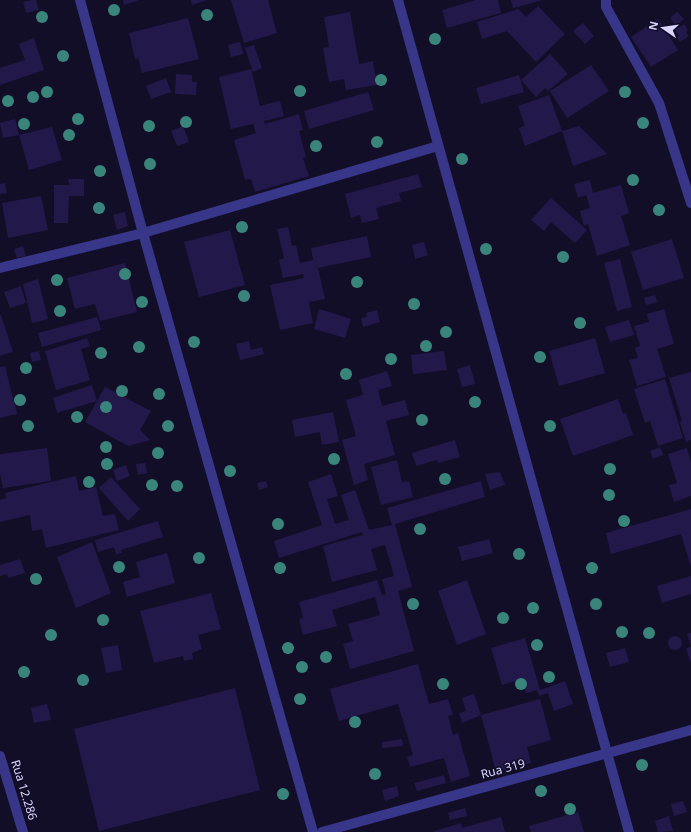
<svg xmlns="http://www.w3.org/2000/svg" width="691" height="832" font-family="'Noto Sans',sans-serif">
  <rect width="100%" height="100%" fill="#120e28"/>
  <g fill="#22194a">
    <polygon points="32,0 36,0 39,10 26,13 23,2"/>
    <polygon points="123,0 140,0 124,5"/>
    <polygon points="191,0 207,0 192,5"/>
    <polygon points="231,0 268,0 277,33 244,43"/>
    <polygon points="476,0 498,0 501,13 447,28 442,10"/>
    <polygon points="511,0 543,0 513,8"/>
    <polygon points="538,6 565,34 536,62 507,31 482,39 477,22 518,9 526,17"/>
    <polygon points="350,12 359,64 373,61 377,85 346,90 344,79 329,82 323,48 329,47 324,17"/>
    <polygon points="677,12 684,19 676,26 670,18"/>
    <polygon points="188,18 199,59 142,73 138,58 135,59 129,33"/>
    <polygon points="658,19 678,50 651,67 631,37"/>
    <polygon points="583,23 594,36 585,44 573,31"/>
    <polygon points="684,24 688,30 686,32 689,36 680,42 677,38 679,36 675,30"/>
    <polygon points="34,38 44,70 0,85 0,68 25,60 19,44"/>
    <polygon points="240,42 243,54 231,57 228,45"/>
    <polygon points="254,45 262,68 253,72 245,48"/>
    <polygon points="550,54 568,74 548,91 545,88 536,97 521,80"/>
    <polygon points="591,65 609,91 567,118 550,91"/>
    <polygon points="251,69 260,106 280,101 284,116 264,121 265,124 299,114 303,130 299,131 306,157 303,158 309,176 255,192 251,179 245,180 234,140 256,133 253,124 231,129 219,77"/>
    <polygon points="176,74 192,75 192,82 197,82 196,95 175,94"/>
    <polygon points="519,75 524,92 481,104 476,88"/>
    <polygon points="166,78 171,92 151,99 146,86"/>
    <polygon points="368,92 374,110 309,129 304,111"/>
    <polygon points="549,95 562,131 525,146 519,128 525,126 518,106"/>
    <polygon points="15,119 19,135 3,138 0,123"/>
    <polygon points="183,126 189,142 177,146 171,131"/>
    <polygon points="579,126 607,154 573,166 562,131"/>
    <polygon points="52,127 62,160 29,170 19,135"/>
    <polygon points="418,174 422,187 399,193 401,201 376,208 379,219 362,223 360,215 351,218 345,194"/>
    <polygon points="68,179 84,179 84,196 69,196 68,223 54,223 54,185 69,185"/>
    <polygon points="590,180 593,193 621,185 629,213 621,216 630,245 597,256 588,224 584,226 580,211 590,208 586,195 578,198 574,184"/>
    <polygon points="5,183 7,193 0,194 0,184"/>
    <polygon points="41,196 48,230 8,238 2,203"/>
    <polygon points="551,198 587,230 575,243 551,222 544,231 531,220"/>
    <polygon points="125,212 128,226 117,230 113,215"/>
    <polygon points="288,227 292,246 296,245 300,263 313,260 311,248 367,236 371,257 318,268 325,299 309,302 313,323 280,330 270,285 304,278 303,274 283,278 279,260 284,258 277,229"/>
    <polygon points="230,230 245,285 199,297 184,242"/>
    <polygon points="672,239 684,278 643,290 631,252"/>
    <polygon points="424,242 428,255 415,259 412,245"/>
    <polygon points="23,246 26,256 17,258 14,249"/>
    <polygon points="620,259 632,307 617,311 604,263"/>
    <polygon points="125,263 137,312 100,321 95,304 75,309 67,278"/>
    <polygon points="38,279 48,319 32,323 23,284"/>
    <polygon points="21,286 26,303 10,308 4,292"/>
    <polygon points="655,295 657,302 646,305 644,298"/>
    <polygon points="319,309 351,319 345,338 314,329"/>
    <polygon points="664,309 674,344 657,349 666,377 637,386 629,360 638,358 635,348 640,346 634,326 649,322 647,314"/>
    <polygon points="377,310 380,322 363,327 361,318 367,317 366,313"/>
    <polygon points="0,315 1,315 13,352 0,356"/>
    <polygon points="97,317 101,330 42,347 38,333"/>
    <polygon points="629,320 634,335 610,342 605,327"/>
    <polygon points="87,338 90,346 81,349 90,380 56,390 45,351"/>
    <polygon points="595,338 605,373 559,386 549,351"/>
    <polygon points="249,341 251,350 262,347 264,354 240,360 236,344"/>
    <polygon points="39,351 41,360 32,362 30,353"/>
    <polygon points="444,351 447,370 413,374 411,355"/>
    <polygon points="470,365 475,384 462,387 457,369"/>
    <polygon points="5,366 17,414 0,418 0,367"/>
    <polygon points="387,371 392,386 378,390 382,406 405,400 409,415 386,421 395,455 364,464 368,480 354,485 342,440 356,436 346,400 363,395 359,380"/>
    <polygon points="691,372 691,440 686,442 680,422 682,421 669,378"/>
    <polygon points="665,379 683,438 658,446 650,421 645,423 634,389"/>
    <polygon points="92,385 97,401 57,413 53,398"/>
    <polygon points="105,387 151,411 140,430 150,440 128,446 85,422"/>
    <polygon points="618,399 623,414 626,413 633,435 573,456 560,419"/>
    <polygon points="333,412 339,442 322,445 320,432 295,437 292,420"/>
    <polygon points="455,440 460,457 438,463 437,460 416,466 412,453"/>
    <polygon points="660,447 663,455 653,459 650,451"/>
    <polygon points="47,448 51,481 3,488 0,473 0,454"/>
    <polygon points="687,448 691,462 691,496 674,502 669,485 677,483 668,454"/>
    <polygon points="397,460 402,482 409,481 413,497 381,505 371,467"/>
    <polygon points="145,463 147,473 138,475 136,464"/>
    <polygon points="126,465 130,476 117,481 113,470"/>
    <polygon points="500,472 505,485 490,490 485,474"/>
    <polygon points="331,474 338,496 327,499 335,524 349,520 341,495 355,490 369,530 392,525 387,508 481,481 485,497 395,524 412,587 398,591 414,651 350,669 343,644 353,641 348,624 380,615 375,597 332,610 337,626 303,635 299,619 303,618 299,602 377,580 382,595 386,594 382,579 394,576 385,545 371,549 377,570 332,582 323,546 363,535 362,532 279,558 274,541 322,525 308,482"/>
    <polygon points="76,476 79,491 96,487 103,516 115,514 119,530 46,548 42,529 32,531 30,515 0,522 0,500 6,498 5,493"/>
    <polygon points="111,477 140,509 128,521 99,488"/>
    <polygon points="266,481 268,487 259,490 257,483"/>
    <polygon points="691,509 691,567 681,534 611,554 606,533"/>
    <polygon points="158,521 163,537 121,550 122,553 116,554 114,547 98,552 95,540"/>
    <polygon points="489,539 493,553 462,561 458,547"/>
    <polygon points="92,542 111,593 76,608 57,557"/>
    <polygon points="167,553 175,583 127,597 123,582 140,577 136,562"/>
    <polygon points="20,559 25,573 8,578 7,574 0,576 0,565"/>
    <polygon points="691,576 691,594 662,603 657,586"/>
    <polygon points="467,580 486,634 457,645 438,591"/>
    <polygon points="211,593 221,629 198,635 202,649 192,653 193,659 184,661 183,656 154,663 140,611"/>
    <polygon points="691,633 691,646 687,634"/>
    <circle cx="675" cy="643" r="7"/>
    <polygon points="525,638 540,690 565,681 573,704 554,711 548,693 539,696 537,690 526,693 522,679 502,685 491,648"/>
    <polygon points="118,645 122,670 106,673 101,648"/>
    <polygon points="691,647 691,664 686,648"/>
    <polygon points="625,648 629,662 610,667 606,653"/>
    <polygon points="418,664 429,704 448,699 453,715 448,716 453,735 458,733 470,776 451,782 444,758 410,767 407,757 413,755 398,704 339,721 330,689"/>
    <polygon points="235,688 260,790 99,831 74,729"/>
    <polygon points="474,694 481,715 462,723 459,713 466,711 462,698"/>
    <polygon points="540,699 551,740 527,747 531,763 496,772 481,715"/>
    <polygon points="47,704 51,720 34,723 31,708"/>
    <polygon points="402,739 403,746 382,748 382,742"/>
    <polygon points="444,775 446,783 417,791 414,783"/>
    <polygon points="397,786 399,796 385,801 382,790"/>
    <polygon points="683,801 687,812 674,816 671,804"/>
    <polygon points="465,808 467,816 450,820 448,813"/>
    <polygon points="578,812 584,832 531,832 529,826"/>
    <polygon points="669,816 673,831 658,832 655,821"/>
    <polygon points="501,817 505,832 432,832 461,823 462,828"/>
  </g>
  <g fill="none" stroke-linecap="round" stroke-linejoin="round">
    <g stroke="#373689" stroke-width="10">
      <polyline points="80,0 143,233 313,832"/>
      <polyline points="398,0 629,832"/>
      <polyline points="606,0 606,7 659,103 691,203"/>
      <polyline points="0,268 143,233 438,146"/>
      <polyline points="0,756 23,832"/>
      <polyline points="322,832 691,730"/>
    </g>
  </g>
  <g fill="#39857c">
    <circle cx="114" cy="10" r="6"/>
    <circle cx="207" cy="15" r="6"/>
    <circle cx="42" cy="17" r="6"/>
    <circle cx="435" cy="39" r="6"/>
    <circle cx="63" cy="56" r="6"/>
    <circle cx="381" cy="80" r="6"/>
    <circle cx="300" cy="91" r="6"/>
    <circle cx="47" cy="92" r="6"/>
    <circle cx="625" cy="92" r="6"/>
    <circle cx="33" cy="97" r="6"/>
    <circle cx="8" cy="101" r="6"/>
    <circle cx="78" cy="119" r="6"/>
    <circle cx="186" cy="122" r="6"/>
    <circle cx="643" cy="123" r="6"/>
    <circle cx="24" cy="124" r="6"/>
    <circle cx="149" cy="126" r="6"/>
    <circle cx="69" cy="135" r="6"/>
    <circle cx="377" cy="142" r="6"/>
    <circle cx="316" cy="146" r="6"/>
    <circle cx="462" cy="159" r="6"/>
    <circle cx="150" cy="164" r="6"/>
    <circle cx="100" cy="171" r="6"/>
    <circle cx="633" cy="180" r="6"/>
    <circle cx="99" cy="208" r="6"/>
    <circle cx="659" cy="210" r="6"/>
    <circle cx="242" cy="227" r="6"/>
    <circle cx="486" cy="249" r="6"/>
    <circle cx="563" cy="257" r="6"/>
    <circle cx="125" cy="274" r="6"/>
    <circle cx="57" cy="280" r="6"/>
    <circle cx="357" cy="282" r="6"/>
    <circle cx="244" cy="296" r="6"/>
    <circle cx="142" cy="302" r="6"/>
    <circle cx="414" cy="304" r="6"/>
    <circle cx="60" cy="311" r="6"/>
    <circle cx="580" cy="323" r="6"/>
    <circle cx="446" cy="332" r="6"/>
    <circle cx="194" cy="342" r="6"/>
    <circle cx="426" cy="346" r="6"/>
    <circle cx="139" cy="347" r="6"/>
    <circle cx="101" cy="353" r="6"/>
    <circle cx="540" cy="357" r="6"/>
    <circle cx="391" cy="359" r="6"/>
    <circle cx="26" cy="368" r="6"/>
    <circle cx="346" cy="374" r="6"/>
    <circle cx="122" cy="391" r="6"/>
    <circle cx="159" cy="394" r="6"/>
    <circle cx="20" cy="400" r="6"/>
    <circle cx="475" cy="402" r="6"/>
    <circle cx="106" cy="407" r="6"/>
    <circle cx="77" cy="417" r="6"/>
    <circle cx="422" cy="420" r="6"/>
    <circle cx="28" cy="426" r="6"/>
    <circle cx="168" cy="426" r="6"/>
    <circle cx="550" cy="426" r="6"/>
    <circle cx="106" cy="447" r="6"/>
    <circle cx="158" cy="453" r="6"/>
    <circle cx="334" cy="459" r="6"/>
    <circle cx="107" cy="464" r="6"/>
    <circle cx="610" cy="469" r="6"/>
    <circle cx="230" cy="471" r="6"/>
    <circle cx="445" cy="479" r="6"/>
    <circle cx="89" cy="482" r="6"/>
    <circle cx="152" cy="485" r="6"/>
    <circle cx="177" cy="486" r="6"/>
    <circle cx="609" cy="495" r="6"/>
    <circle cx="624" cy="521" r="6"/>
    <circle cx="278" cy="524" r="6"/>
    <circle cx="420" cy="529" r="6"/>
    <circle cx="519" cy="554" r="6"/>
    <circle cx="199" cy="558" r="6"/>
    <circle cx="119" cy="567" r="6"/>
    <circle cx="280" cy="568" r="6"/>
    <circle cx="592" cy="568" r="6"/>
    <circle cx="36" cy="579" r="6"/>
    <circle cx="413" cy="604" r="6"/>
    <circle cx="596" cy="604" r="6"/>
    <circle cx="533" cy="608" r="6"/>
    <circle cx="503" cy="618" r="6"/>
    <circle cx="103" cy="620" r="6"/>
    <circle cx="622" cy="632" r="6"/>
    <circle cx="649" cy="633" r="6"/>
    <circle cx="51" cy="635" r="6"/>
    <circle cx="537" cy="645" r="6"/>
    <circle cx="288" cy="648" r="6"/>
    <circle cx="326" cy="657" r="6"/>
    <circle cx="302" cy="667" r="6"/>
    <circle cx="24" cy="672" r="6"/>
    <circle cx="549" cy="677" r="6"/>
    <circle cx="83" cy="680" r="6"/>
    <circle cx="443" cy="684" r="6"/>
    <circle cx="521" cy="684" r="6"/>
    <circle cx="300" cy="699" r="6"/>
    <circle cx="355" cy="722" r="6"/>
    <circle cx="642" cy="765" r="6"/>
    <circle cx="375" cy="774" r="6"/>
    <circle cx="541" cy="791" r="6"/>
    <circle cx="283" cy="794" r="6"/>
    <circle cx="570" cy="809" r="6"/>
  </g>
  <g text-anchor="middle" stroke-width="3" stroke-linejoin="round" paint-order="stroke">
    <g font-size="12" fill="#d9d5ff" stroke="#120e28">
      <text transform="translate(503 769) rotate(-15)" y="4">Rua 319</text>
      <text transform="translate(24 790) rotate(73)" y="4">Rua 12.286</text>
    </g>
  </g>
  <g transform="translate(663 28) rotate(283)" stroke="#120e28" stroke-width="3" paint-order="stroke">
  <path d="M0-3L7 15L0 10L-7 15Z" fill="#d9d5ff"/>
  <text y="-6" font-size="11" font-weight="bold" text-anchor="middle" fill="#d9d5ff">N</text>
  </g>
</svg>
